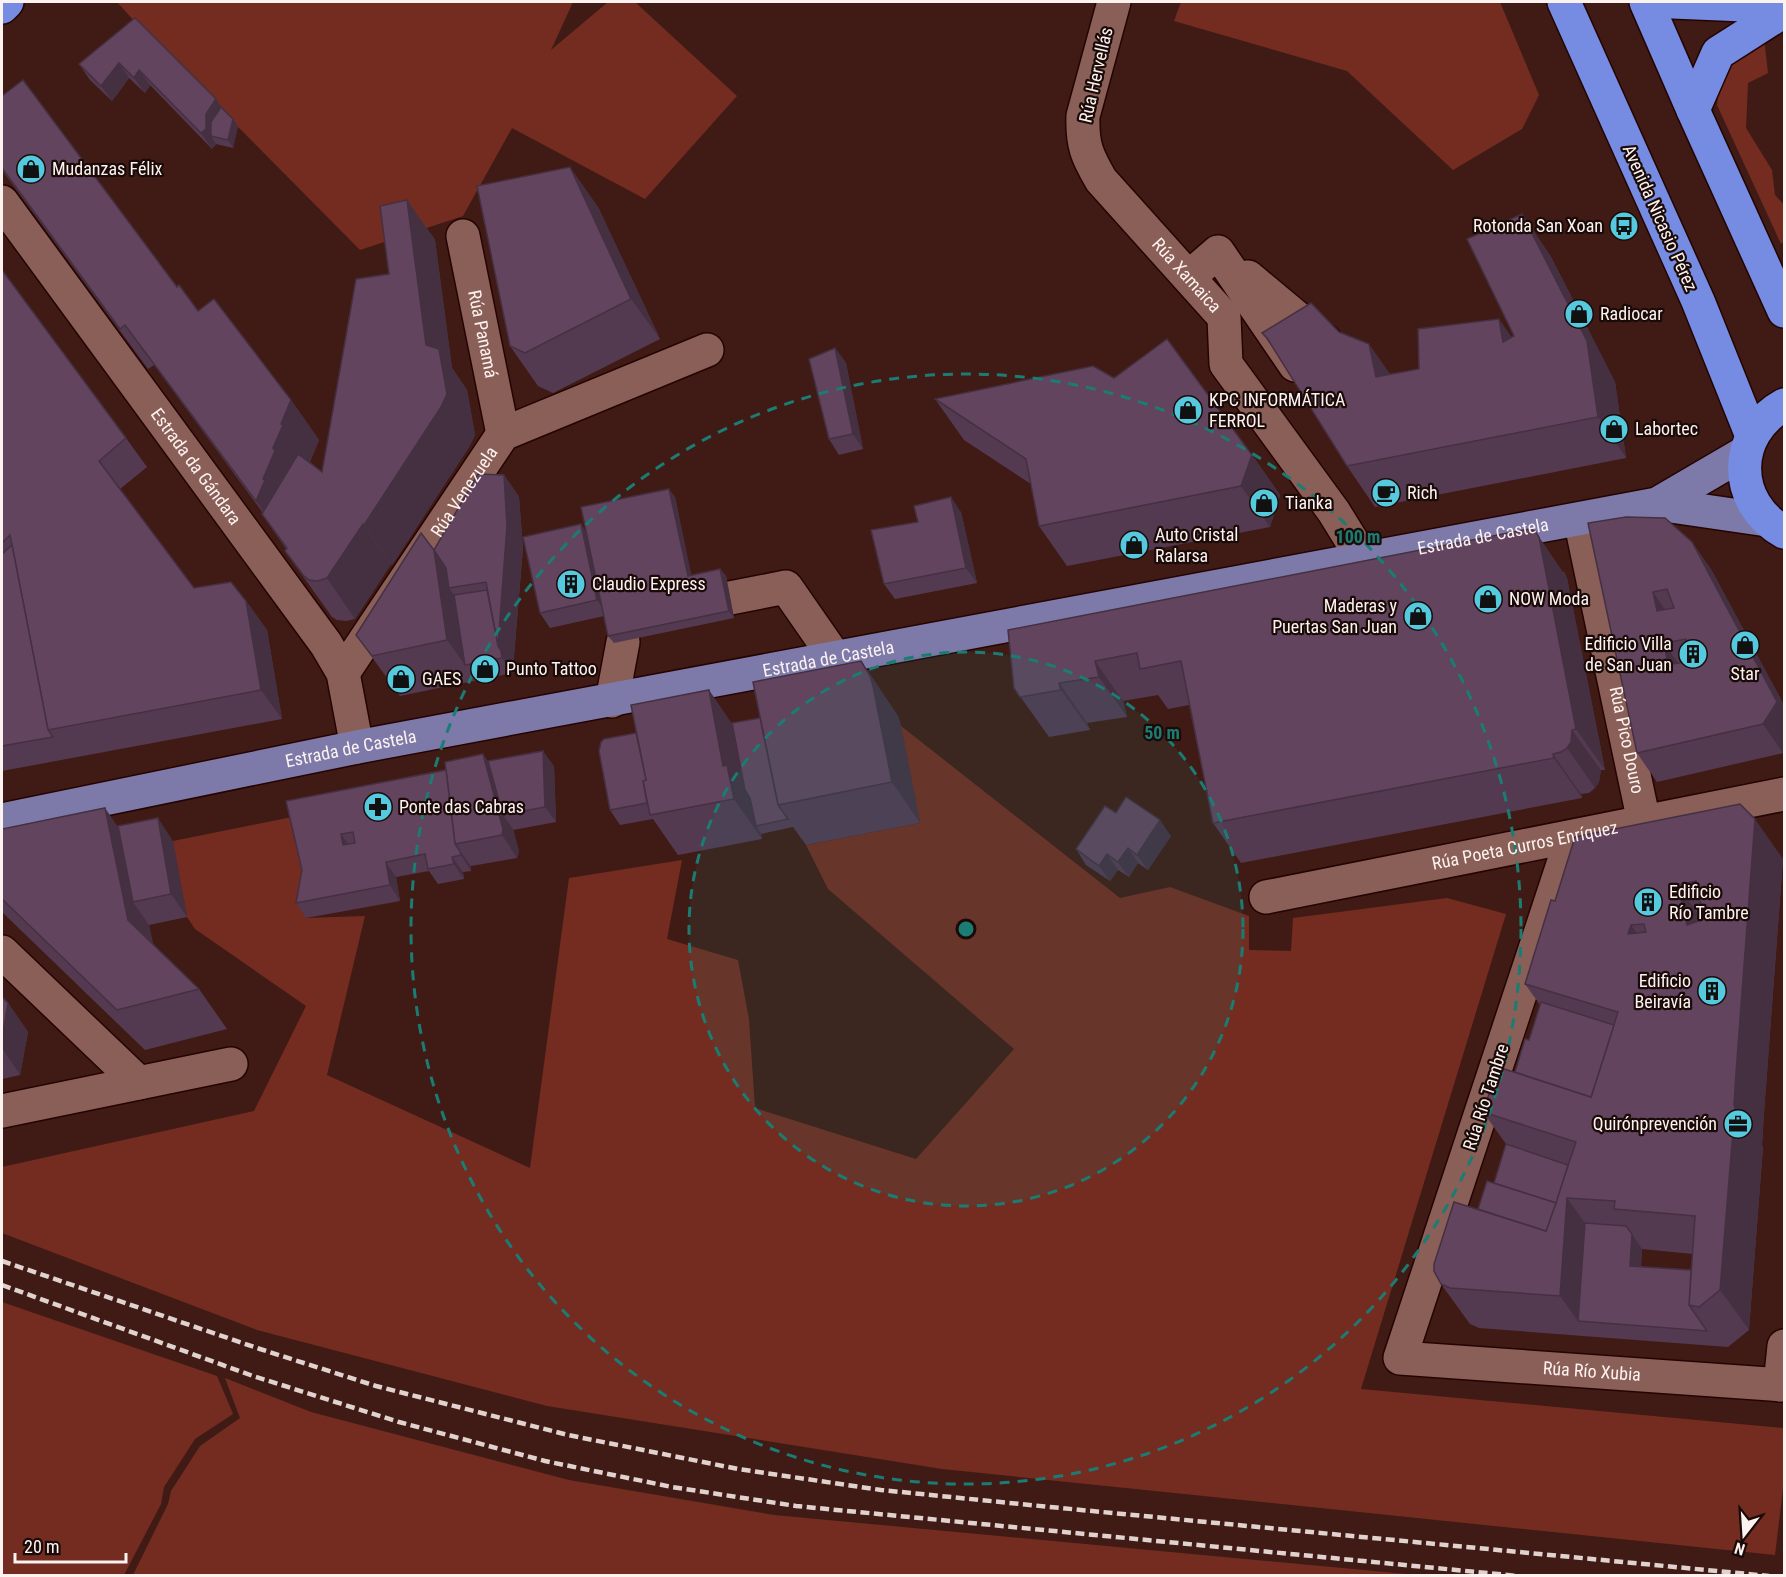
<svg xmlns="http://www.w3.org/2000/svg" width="1786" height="1577" font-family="'Roboto Condensed',sans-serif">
  <rect width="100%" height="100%" fill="#401b15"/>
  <g fill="#742c20">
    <polygon points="117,2 573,2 551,50 608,2 635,2 737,96 645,199 512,128 463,216 360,250 146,34"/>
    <polygon points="1181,2 1500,2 1539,95 1522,129 1453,170 1347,71 1174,21"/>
    <polygon points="1764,38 1768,73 1748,83 1746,128 1772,170 1775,195 1784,205 1784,241 1781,244 1717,105 1720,81 1731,57"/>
    <polygon points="901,726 1120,898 1170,887 1249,916 1249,950 1291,951 1293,918 1447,898 1506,914 1361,1389 1784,1428 1784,1480 1775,1555 942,1469 547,1406 257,1330 2,1233 2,1167 254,1111 306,1006 195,929 187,917 173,841 297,816 306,918 365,916 327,1075 530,1168 569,878 682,860 667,939 738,960 749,1019 755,1108 916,1159 1014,1049 828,889 806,845 920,823"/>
    <polygon points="2,1302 217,1376 233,1414 195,1439 164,1487 161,1504 124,1575 2,1575"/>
    <polygon points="225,1378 311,1412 569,1480 774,1515 1417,1575 133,1575 168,1504 171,1491 200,1446 240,1418"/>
  </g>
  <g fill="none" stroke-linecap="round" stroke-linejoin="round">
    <g stroke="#240402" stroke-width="36">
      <g id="minor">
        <path id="s1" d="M1114 2 1083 116C1082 145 1087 156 1101 180L1224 317 1226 364 1334 512 1363 559"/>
        <path id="s2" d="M2 202 326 644 343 673 357 747"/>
        <path id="s3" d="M463 236 503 434"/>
        <polyline points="1189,277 1218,252 1295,365"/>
        <polyline points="1248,277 1326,342"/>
        <path id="s4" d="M1580 519 1644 822"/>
        <polyline points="730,598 786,587 836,659"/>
        <path id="s5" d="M343 673 503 434 707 350"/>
        <polyline points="612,701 623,642"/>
        <path id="s6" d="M1572 837 1400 1358 1784 1385"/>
        <path id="s7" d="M1266 897 1784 794"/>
        <polyline points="2,952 139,1083"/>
        <polyline points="2,1111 231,1064"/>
        <polyline points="1780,1385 1784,1346"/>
      </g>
    </g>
    <g stroke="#240402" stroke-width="36">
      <g id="major">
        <polyline points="1657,504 1767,520"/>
        <path id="s8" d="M2 820 357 747 1657 504 1746 452"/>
      </g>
    </g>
    <g stroke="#240402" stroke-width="36">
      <g id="highway">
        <polyline points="1564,2 1698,301 1752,436"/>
        <polyline points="1646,2 1693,110 1784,311"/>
        <polyline points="1673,2 1744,5 1784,11"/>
        <polyline points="2,7 7,2"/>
        <polyline points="1693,110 1718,53 1784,11"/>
        <path d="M1784 405C1731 434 1732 503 1784 532"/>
      </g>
    </g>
    <use href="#minor" stroke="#8a5f57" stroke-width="33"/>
    <use href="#major" stroke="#7d7aaa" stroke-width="33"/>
    <use href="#highway" stroke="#758ce2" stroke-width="33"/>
    <g stroke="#e0d2cf" stroke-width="4.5" stroke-dasharray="9 4.5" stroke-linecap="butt">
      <polyline points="2,1261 260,1349 376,1386 568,1435 738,1469 881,1490 1050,1507 1769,1576"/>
      <polyline points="2,1285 253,1376 399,1422 545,1461 672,1487 796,1506 1518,1576"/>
    </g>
  </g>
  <g fill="#543a51" fill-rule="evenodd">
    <polygon points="135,18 221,107 238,126 233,148 216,144 212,149 150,85 145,93 129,78 112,101 90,80 79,64"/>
    <polygon points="2,96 177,287 198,311 291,400 319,440 310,462 322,472 389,274 407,200 435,240 452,368 467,390 475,435 469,447 392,565 391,564 355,619 346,621 337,620 332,617 285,551 286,549 262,514 263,513 154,365 148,369 2,170"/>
    <polygon points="598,207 660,339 553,393 538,386 510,346"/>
    <polygon points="1550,255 1615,382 1626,458 1375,507 1347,466 1278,355 1262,333 1339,332 1391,374 1419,369 1514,336"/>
    <polygon points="2,270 126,438 147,467 120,489 194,588 246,601 267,630 282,719 2,771"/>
    <polygon points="835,348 846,363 863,449 839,455 829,439"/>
    <polygon points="1114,378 1252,455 1280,495 1270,527 1067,566 1039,526 1031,484 964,440 935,399"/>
    <polygon points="504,475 519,497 523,548 513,668 512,666 513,673 400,696 356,635"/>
    <polygon points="675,497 691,575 720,569 726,576 734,618 614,643 608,636 604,616 550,628 540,613 586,531"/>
    <polygon points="961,512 977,583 895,599 884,584 918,522"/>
    <polygon points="1588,523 1692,542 1712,571 1785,707 1785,751 1783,753 1657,782 1637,753"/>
    <polygon points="1564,572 1567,578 1605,770 1601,770 1599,782 1595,788 1589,793 1581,794 1582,798 1241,863 1213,823 1189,705 1168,709 1158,695 1123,701 1127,717 1087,723 1090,730 1049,737 1014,688 1008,630"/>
    <polygon points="861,661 898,716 901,726 920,823 806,845 793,827 761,834 762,839 678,855 653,819 620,825 610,810 732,723 760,718"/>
    <polygon points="488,761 554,766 556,822 513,830 513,829 519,851 517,858 471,866 471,871 463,872 464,879 438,884 429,871 396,877 400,901 306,918 296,903 302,870 286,801"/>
    <polygon points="1116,813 1171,836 1148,870 1138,863 1129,877 1118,870 1110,881 1086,865 1076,849"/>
    <polygon points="118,826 173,841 187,917 149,925 153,944 199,989 227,1029 145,1050 2,912 2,829"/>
    <path d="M1783 859 1764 1113 1762 1145 1763 1147 1749 1330 1728 1347 1479 1328 1470 1324 1441 1284 1478 1209 1494 1183 1506 1144 1483 1112 1515 1072 1529 1040 1540 1005 1525 984 1555 901ZM1642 1249 1693 1254 1691 1270 1641 1267Z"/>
    <polygon points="2,997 8,1003 28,1032 20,1075 2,1079"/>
  </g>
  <g fill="#453042">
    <polygon points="119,63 129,78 112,101 101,86"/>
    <polygon points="139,70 150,85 145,93 134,78"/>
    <polygon points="216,99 226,114 211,136 216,144 212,149 201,133 206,114"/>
    <polygon points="233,119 238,126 233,148 228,140"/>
    <polygon points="570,167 598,207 660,339 631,299"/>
    <polygon points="407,200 435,240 452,368 467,390 475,435 469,447 392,565 364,525 426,345"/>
    <polygon points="1522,214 1550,255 1615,382 1626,458 1598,417"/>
    <polygon points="1499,319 1527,359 1503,342"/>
    <polygon points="1369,344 1397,384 1376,377"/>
    <polygon points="835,348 846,363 863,449 853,434"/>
    <polygon points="291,400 319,440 309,463 284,541 256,501 281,424"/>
    <polygon points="1252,455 1280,495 1270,527 1241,486"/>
    <polygon points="504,475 519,497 523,548 513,668 512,666 513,673 502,658 498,646"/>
    <polygon points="669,489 675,497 693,583 688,576"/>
    <polygon points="951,497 961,512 977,583 966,568"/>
    <polygon points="363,524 391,564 355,619 327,578"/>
    <polygon points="581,524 591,539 608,615 597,600"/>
    <polygon points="1535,531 1567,578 1605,770 1576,729"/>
    <polygon points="1692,542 1712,571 1785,707 1785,751 1783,753 1763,724"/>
    <polygon points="434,550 459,586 449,588 465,610 465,665 447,640"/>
    <polygon points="720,569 726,576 734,618 729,611"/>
    <polygon points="1653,592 1673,621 1657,611"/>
    <polygon points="246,601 267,630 282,719 261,690"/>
    <polygon points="1664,643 1684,672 1668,665"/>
    <polygon points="861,661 898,716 901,726 920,823 892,782"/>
    <polygon points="1095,661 1123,701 1127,717 1099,677"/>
    <polygon points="1059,683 1087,723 1090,730 1061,690"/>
    <polygon points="709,690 737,731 756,826 761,834 762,839 734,799 723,766"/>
    <polygon points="1572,730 1601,770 1599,782 1595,788 1567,748"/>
    <polygon points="543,751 554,766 556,822 545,807"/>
    <polygon points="483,754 499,777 503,815 513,829 519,851 517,858 502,835"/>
    <polygon points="1553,754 1581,794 1582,798 1554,758"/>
    <polygon points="105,808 133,849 133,902 149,925 156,961 128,920"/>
    <polygon points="158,818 173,841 187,917 171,894"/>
    <polygon points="1755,819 1783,859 1764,1113 1762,1145 1763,1147 1749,1330 1720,1290"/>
    <polygon points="1160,820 1171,836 1148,870 1137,855"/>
    <polygon points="341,834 352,850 343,845"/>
    <polygon points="1128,848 1138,863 1129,877 1118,862"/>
    <polygon points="460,851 471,866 471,871 461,855"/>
    <polygon points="1107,854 1118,870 1110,881 1099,866"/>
    <polygon points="452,857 463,872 464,879 454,864"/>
    <polygon points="386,862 396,877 400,901 390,885"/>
    <polygon points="1678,885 1706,926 1687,925"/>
    <polygon points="1631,925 1660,966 1628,934"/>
    <polygon points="8,1003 28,1032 20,1075 2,1048 2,1038"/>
    <polygon points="1567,1198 1596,1238 1578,1321 1560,1296"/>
    <polygon points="1632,1234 1642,1249 1640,1281 1630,1266"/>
  </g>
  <g fill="#62445e" stroke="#453042" stroke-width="1.5" fill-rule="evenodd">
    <polygon points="135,18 216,99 206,114 206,129 201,133 139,70 134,78 119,63 101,86 79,64"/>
    <polygon points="23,80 177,287 179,285 198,311 214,299 291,400 281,424 283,425 273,448 275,451 263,479 265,480 256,501 125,325 120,329 2,168 2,96"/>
    <polygon points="221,107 233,119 228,140 211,136 211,122"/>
    <polygon points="570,167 631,299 525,353 510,346 477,186"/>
    <polygon points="407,200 426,345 439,349 447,394 441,407 364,525 363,524 327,578 318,581 309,580 304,576 285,551 287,548 262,514 298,454 322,472 356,279 389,274 380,206"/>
    <polygon points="1522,214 1587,341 1598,417 1347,466 1267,338 1262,333 1311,303 1339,332 1369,344 1376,377 1419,369 1418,329 1499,319 1503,342 1514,336 1467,239"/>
    <polygon points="2,270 126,438 99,461 194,588 231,582 246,601 261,690 48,730 10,535 2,543"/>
    <polygon points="1167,339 1252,455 1241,486 1039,526 1026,459 935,399 1093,366 1114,378"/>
    <polygon points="835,348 853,434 829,439 809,359"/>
    <polygon points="478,474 504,475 507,526 498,646 486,582 449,588 446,568 434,550"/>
    <polygon points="669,489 688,576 720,569 729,611 608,636 581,507"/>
    <polygon points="951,497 966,568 884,584 871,530 918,522 914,506"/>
    <path d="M1626 517 1665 518 1692 542 1777 702 1763 724 1637 753 1588 523ZM1667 589 1674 608 1657 611 1653 592ZM1686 639 1690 661 1668 665 1664 643Z"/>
    <polygon points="581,524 597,600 540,613 523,537"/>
    <polygon points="1529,529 1535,531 1539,537 1576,729 1572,730 1571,742 1567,748 1561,752 1553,754 1554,758 1213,823 1181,661 1140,669 1137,653 1095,661 1099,677 1059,683 1061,690 1020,697 1014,688 1008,630"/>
    <polygon points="421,533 434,550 447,640 372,656 356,635"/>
    <polygon points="12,545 48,730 53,737 2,746 2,554"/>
    <polygon points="487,590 498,646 501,651 502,658 465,665 454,595"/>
    <polygon points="861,661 870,676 873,686 892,782 778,805 753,682"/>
    <polygon points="709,690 723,766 727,765 734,799 650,815 643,781 646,780 631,705"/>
    <polygon points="760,718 778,805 788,819 756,826 750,798 745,790 732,723"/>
    <polygon points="636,733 646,780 643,781 647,803 610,810 599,751 601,742 604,739"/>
    <polygon points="543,751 545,807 503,815 488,761"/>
    <polygon points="483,754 503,829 502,835 455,844 445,762"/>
    <path d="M446 770 455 844 460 851 461 855 452 857 454 864 428 869 425 854 386 862 390 885 296 903 302 870 286 801ZM353 832 355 843 343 845 341 834Z"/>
    <polygon points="1126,797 1160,820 1137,855 1128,848 1118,862 1107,854 1099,866 1076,849 1105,806 1116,813"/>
    <path d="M1740 804 1755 819 1736 1073 1734 1106 1735 1107 1720 1290 1699 1307 1689 1305 1695 1216 1614 1209 1615 1201 1567 1198 1560 1296 1450 1288 1441 1284 1434 1271V1264L1454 1202 1546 1231 1576 1142 1483 1112 1498 1067 1591 1097 1618 1012 1525 984 1551 900 1555 901 1575 837ZM1696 881 1704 919 1687 925 1678 885ZM1644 924 1646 932 1628 934 1631 925Z"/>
    <polygon points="105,808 128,920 199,989 117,1010 2,899 2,829"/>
    <polygon points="158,818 171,894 133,902 118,826"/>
    <polygon points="2,997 8,1003 2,1038"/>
    <polygon points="1541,1002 1614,1025 1591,1097 1515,1072 1525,1039 1529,1040"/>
    <polygon points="1506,1144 1568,1165 1556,1203 1494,1183"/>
    <polygon points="1487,1181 1556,1203 1546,1231 1478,1209"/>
    <polygon points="1585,1223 1626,1226 1632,1234 1630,1266 1691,1270 1689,1305 1707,1331 1578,1321"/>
  </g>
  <circle cx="966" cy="929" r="277" fill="#1b7c74" fill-opacity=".12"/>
  <g fill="none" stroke="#1b7c74" stroke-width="3" stroke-dasharray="10 8">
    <circle cx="966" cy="929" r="277"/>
    <circle cx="966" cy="929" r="555"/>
  </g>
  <defs>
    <g id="shop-disc" transform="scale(1.5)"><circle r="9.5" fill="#55cadf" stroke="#1b0b08"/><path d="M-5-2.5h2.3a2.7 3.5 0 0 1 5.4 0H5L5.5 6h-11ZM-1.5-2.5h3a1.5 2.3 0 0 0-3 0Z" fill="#111"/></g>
    <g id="bus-disc" transform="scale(1.5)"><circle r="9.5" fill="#55cadf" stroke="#1b0b08"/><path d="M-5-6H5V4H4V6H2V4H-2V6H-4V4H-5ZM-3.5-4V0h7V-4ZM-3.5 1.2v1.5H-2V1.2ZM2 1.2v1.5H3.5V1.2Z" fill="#111"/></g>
    <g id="cafe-disc" transform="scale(1.5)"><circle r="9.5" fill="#55cadf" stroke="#1b0b08"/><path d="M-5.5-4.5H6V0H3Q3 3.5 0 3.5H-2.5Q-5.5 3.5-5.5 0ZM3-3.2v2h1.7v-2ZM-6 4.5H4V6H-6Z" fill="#111"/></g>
    <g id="building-disc" transform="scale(1.5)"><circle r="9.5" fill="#55cadf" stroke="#1b0b08"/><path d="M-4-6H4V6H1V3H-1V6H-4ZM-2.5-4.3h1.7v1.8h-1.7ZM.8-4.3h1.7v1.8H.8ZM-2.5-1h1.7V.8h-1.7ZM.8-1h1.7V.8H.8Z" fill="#111"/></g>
    <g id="pharmacy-disc" transform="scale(1.5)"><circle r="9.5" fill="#55cadf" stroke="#1b0b08"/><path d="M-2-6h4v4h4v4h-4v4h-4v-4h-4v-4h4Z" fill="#111"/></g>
    <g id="office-disc" transform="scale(1.5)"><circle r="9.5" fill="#55cadf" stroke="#1b0b08"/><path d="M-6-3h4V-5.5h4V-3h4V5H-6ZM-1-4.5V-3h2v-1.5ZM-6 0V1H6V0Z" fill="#111"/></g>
  </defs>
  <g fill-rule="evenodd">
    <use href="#shop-disc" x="31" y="169"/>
    <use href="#bus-disc" x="1624" y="226"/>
    <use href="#shop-disc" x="1579" y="314"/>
    <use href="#shop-disc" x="1188" y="410"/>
    <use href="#shop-disc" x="1614" y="429"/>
    <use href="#cafe-disc" x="1386" y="493"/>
    <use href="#shop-disc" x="1264" y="503"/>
    <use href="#shop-disc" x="1134" y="545"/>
    <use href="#building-disc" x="571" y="584"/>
    <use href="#shop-disc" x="1488" y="599"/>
    <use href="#shop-disc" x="1418" y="616"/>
    <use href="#shop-disc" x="1745" y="645"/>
    <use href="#building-disc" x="1693" y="654"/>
    <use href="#shop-disc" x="485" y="669"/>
    <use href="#shop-disc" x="401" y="679"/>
    <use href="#pharmacy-disc" x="378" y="807"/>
    <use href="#building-disc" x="1648" y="902"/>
    <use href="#building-disc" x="1712" y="991"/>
    <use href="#office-disc" x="1738" y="1124"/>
  </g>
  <g text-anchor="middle" stroke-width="4.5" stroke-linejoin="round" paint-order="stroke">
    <g font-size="18" fill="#fcf2f0" stroke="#1b0b08">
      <text transform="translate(1096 75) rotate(-77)" y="6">Rúa Hervellás</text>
      <text transform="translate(1660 218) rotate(66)" y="6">Avenida Nicasio Pérez</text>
      <text dy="6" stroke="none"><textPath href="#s1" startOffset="314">Rúa Xamaica</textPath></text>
      <text dy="6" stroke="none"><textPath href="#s3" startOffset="100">Rúa Panamá</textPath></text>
      <text dy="6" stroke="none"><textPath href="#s2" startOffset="328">Estrada da Gándara</textPath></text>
      <text dy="6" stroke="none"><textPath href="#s5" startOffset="218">Rúa Venezuela</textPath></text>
      <text dy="6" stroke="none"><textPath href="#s8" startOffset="1508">Estrada de Castela</textPath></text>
      <text dy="6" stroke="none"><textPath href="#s8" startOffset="842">Estrada de Castela</textPath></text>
      <text dy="6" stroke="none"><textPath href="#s4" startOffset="226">Rúa Pico Douro</textPath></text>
      <text dy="6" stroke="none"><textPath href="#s8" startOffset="356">Estrada de Castela</textPath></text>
      <text dy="6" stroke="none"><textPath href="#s7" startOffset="264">Rúa Poeta Curros Enríquez</textPath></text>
      <text transform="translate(1486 1097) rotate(-72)" y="6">Rúa Río Tambre</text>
      <text dy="6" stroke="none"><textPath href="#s6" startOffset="741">Rúa Río Xubia</textPath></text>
    </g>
    <g font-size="18" fill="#fcf2f0" stroke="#1b0b08" text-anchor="start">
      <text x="52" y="175">Mudanzas Félix</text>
      <text x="1603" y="232" text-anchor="end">Rotonda San Xoan</text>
      <text x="1600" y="320">Radiocar</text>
      <text x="1209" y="406">KPC INFORMÁTICA<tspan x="1209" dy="21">FERROL</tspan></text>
      <text x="1635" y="435">Labortec</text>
      <text x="1407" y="499">Rich</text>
      <text x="1285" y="509">Tianka</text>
      <text x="1155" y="541">Auto Cristal<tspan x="1155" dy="21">Ralarsa</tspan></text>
      <text x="592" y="590">Claudio Express</text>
      <text x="1509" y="605">NOW Moda</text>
      <text x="1397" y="612" text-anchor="end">Maderas y<tspan x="1397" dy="21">Puertas San Juan</tspan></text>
      <text x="1672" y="650" text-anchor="end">Edificio Villa<tspan x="1672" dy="21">de San Juan</tspan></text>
      <text x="506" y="675">Punto Tattoo</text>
      <text x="1745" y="680" text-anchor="middle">Star</text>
      <text x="422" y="685">GAES</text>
      <text x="399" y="813">Ponte das Cabras</text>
      <text x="1669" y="898">Edificio<tspan x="1669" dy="21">Río Tambre</tspan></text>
      <text x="1691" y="987" text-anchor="end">Edificio<tspan x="1691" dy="21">Beiravía</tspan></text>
      <text x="1717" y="1130" text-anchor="end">Quirónprevención</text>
    </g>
  </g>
  <circle cx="966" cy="929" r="9" fill="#1b7c74" stroke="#1b0b08" stroke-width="3"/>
  <g font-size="18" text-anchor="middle" font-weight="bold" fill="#1b7c74" stroke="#1b0b08" stroke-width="4.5" stroke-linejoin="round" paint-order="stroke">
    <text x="1358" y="543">100 m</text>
    <text x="1162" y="739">50 m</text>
  </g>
  <rect width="1786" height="1577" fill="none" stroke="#fcf2f0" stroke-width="6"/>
  <g transform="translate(1744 1535) rotate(197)" stroke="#1b0b08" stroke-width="4.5" paint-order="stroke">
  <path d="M0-4.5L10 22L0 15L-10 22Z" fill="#fcf2f0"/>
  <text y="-9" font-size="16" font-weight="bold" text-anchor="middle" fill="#fcf2f0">N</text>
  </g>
  <path d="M15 1553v9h111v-9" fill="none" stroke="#fcf2f0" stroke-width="3"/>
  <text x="24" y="1553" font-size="18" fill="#fcf2f0" stroke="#1b0b08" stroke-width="4.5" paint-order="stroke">20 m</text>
</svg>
